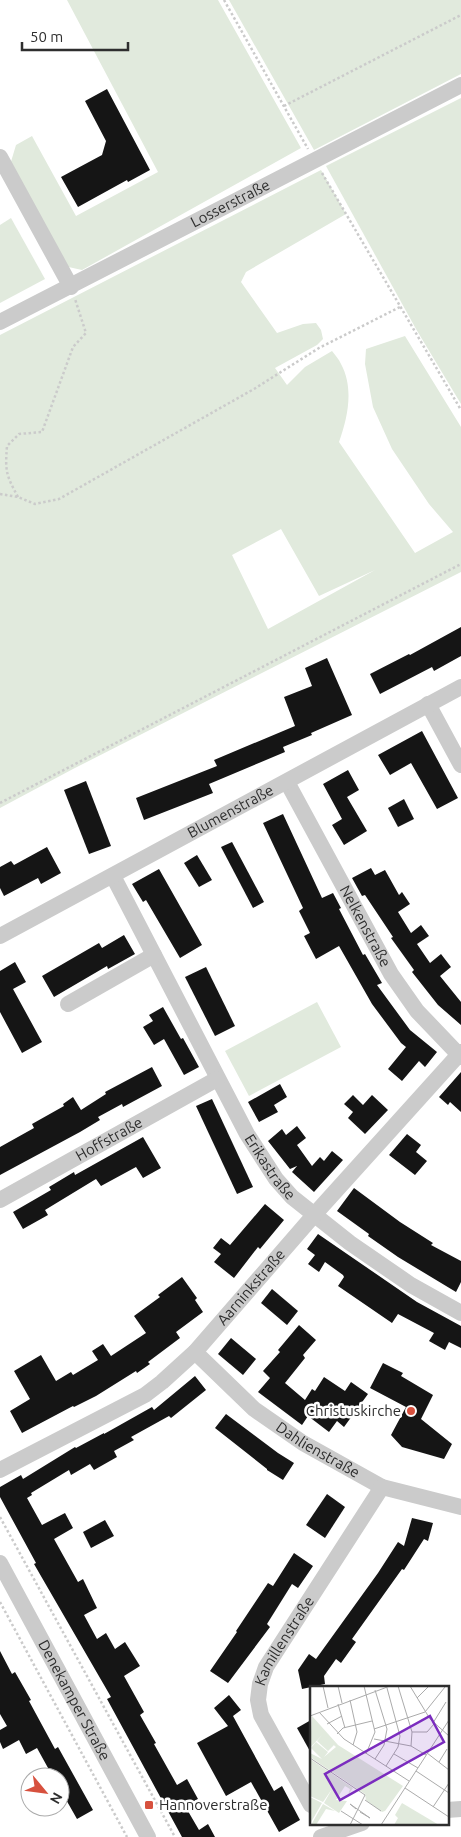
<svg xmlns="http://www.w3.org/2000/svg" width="461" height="1837" font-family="Ubuntu,sans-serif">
  <rect width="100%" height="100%" fill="#fff"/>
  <g fill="#e1eadd" fill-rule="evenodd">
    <polygon points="67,0 218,0 301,148 82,270 64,266 10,165 16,145 32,136 76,216 158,172"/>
    <polygon points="229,0 461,0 461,74 314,150"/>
    <polygon points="461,98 461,404 416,329 326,166"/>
    <path d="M321 170 346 214 246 272 241 282 277 333 303 324 316 323 321 330 323 339 317 345 275 368 287 385 305 367 332 351C335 355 339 359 341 364 354 388 348 417 339 442L415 553 453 532 429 504 392 449 373 407 365 364 366 349 405 336 461 427V572L73 769 0 808V335ZM281 529 319 596 375 570 268 629 232 555Z"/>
    <polygon points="11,218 45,279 0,303 0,225"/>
    <polygon points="317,1002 341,1047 249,1096 225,1051"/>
  </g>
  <g fill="#151515">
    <polygon points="107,89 150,170 128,182 127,180 78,207 61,177 102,155 106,141 85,101"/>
    <polygon points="461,627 461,656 434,671 432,667 380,694 370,674 409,654 410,655"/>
    <polygon points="327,658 352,715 311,733 312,735 283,747 285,752 209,784 213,793 144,820 136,798 217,766 214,760 295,726 284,697 312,686 305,668"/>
    <polygon points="422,731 458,798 437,809 411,763 390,775 378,755"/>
    <polygon points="348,770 359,790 347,797 367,831 344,845 332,825 342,819 323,784"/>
    <polygon points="86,781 111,846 89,854 64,790"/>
    <polygon points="404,799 414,819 398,827 388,808"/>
    <polygon points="283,814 322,898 333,893 341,908 339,909 363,955 365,954 382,983 377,985 410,1030 437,1052 425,1067 419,1061 402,1081 388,1069 406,1047 401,1043 372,1004 339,946 316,959 304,936 310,933 299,911 303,908 263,823"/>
    <polygon points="232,842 264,902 253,908 221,847"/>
    <polygon points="47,847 61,873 41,884 38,878 4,896 0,888 0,867 11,861 14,865"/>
    <polygon points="197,855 212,880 199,887 184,863"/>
    <polygon points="371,868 375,875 385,870 399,895 402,892 410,904 398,912 411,933 421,925 429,936 417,944 430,963 441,954 451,967 440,976 461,1002 461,1025 438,1005 412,972 414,970 391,938 393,937 365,895 362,896 352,878"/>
    <polygon points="159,869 202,945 180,958 146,900 143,902 132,884"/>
    <polygon points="124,935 135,954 108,969 107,966 54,997 42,976 99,943 102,948"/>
    <polygon points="15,962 26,982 13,989 42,1042 22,1053 0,1012 0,971"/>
    <polygon points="206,967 235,1026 215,1036 185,977"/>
    <polygon points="163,1007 181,1039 183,1038 199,1067 184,1075 164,1039 154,1045 143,1027 153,1021 149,1015"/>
    <polygon points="152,1067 162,1086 123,1107 122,1104 98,1117 100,1120 80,1132 0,1175 0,1147 34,1128 32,1124 64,1106 63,1104 73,1097 81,1110 106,1094 105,1092"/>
    <polygon points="461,1072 461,1112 450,1102 448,1105 439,1097"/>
    <polygon points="280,1084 287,1097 274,1105 278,1112 259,1122 248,1102"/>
    <polygon points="353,1095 363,1105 372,1095 388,1110 365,1134 348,1118 353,1112 344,1104"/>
    <polygon points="212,1099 253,1187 237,1194 196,1106"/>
    <polygon points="297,1126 306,1138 297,1145 312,1166 320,1157 324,1161 332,1151 343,1160 314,1192 292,1172 297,1166 290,1169 268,1141 282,1129 286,1135"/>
    <polygon points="407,1134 421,1145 416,1152 427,1161 415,1175 389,1155"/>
    <polygon points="143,1137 161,1168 143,1178 136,1167 101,1186 96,1179 45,1210 48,1215 23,1229 13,1212 51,1190 49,1187 74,1172 75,1175"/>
    <polygon points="354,1188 400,1222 433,1243 431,1245 461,1261 461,1282 456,1292 398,1257 368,1236 369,1234 337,1211"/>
    <polygon points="265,1204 284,1220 260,1249 258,1247 234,1278 214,1262 221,1254 213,1248 221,1238 230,1245"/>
    <polygon points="318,1234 417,1302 461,1326 461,1348 449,1342 445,1350 429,1341 434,1333 398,1314 392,1323 338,1286 344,1277 343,1275 325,1262 319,1272 308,1264 315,1255 307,1249"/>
    <polygon points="182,1277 197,1298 195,1300 203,1312 176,1332 180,1338 148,1362 150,1364 137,1373 136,1371 96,1396 74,1407 73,1406 22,1433 10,1411 30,1399 14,1371 41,1355 56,1381 71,1372 73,1375 98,1360 92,1351 103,1344 111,1356 146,1333 134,1316 160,1297 158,1295"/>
    <polygon points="272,1289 298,1311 287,1325 261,1303"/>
    <polygon points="299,1325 316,1340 303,1355 305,1358 285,1383 305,1400 312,1389 315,1391 324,1377 345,1391 351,1382 368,1394 344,1427 337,1421 329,1432 308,1416 302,1425 258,1392 270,1378 263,1371 280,1352 278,1350"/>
    <polygon points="231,1338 256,1359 243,1375 218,1354"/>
    <polygon points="383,1363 403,1373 401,1376 433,1395 421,1419 452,1444 444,1459 402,1447 391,1435 406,1407 370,1388"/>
    <polygon points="195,1376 206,1390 171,1418 169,1416 131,1437 134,1440 114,1451 117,1457 94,1470 90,1464 71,1475 69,1470 31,1493 32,1495 27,1498 42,1525 65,1513 73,1528 54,1539 78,1582 83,1579 97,1608 84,1615 97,1639 106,1633 115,1649 125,1642 140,1666 124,1676 144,1712 140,1715 156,1743 154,1744 177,1785 187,1779 198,1799 185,1806 199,1830 208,1824 215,1837 182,1837 107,1699 111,1697 34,1564 36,1563 0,1497 0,1487 21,1475 23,1479 75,1447 76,1448 104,1433 104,1434 152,1407 154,1410"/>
    <polygon points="226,1414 278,1453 294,1463 283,1480 267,1470 267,1469 215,1428"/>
    <polygon points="327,1494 345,1507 325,1538 306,1525"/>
    <polygon points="412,1518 433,1523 428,1541 424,1539 404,1570 402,1569 352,1639 356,1642 341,1663 336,1659 324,1676 325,1684 302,1689 298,1670 309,1654 316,1659 378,1573 398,1542 404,1546"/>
    <polygon points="105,1520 114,1536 91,1548 83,1532"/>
    <polygon points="294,1553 313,1566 298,1588 292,1584 267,1624 270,1627 228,1683 210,1671 237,1632 236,1631 268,1583 273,1586"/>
    <polygon points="0,1651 12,1674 15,1672 31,1700 29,1701 55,1749 58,1747 93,1810 77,1819 60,1789 60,1777 53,1777 37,1748 26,1754 19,1740 3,1749 0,1742 0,1730 7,1726 0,1714"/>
    <polygon points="229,1695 241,1710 233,1716 274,1791 282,1786 300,1820 279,1832 251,1782 226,1796 197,1743 228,1726 214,1708"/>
    <polygon points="311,1720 311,1753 297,1728"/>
  </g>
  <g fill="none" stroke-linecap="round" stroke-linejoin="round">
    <g stroke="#cbcbcb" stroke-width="2.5" stroke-dasharray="2.5 2.5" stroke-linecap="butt">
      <polyline points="224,0 308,149"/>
      <polyline points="284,106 461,15"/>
      <polyline points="322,173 461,410"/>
      <polyline points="0,494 18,497 35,504 59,499 254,389 319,348 400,307"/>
      <path d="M18 497C6 475 5 471 7 446L19 434 42 432 73 347 86 333 75 299"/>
      <polyline points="0,803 461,564"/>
      <polyline points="0,1517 175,1837"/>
      <polyline points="0,1602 127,1837"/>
    </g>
    <g stroke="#cbcbcb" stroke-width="16">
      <polyline points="0,157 71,287"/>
      <path id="s1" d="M0 322 461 85"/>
      <polyline points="428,704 461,765"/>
      <path id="s2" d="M287 782 391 974 417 1011 461 1057"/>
      <path id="s3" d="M113 876 247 1134 276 1179 292 1197 350 1243 411 1285 461 1313"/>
      <path id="s4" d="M0 936 461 687"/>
      <polyline points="68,1004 154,955"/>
      <path id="s5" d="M0 1200 217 1079"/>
      <path id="s6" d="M195 1352 254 1409 303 1443 382 1487 461 1507"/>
      <path id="s7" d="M0 1470 145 1395 162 1382 195 1352 314 1215 461 1052"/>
      <path id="s8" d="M0 1563 148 1837"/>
      <path id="s9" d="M311 1805 261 1715 258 1700 260 1684 266 1667 382 1487"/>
      <polyline points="447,1810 461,1809"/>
      <polyline points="321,1837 362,1823"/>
    </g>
  </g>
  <g fill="#d7513e" stroke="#fff" stroke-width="2">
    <circle cx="411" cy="1411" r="5"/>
    <rect x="144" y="1800" width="10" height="10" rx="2.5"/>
  </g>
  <g text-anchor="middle" stroke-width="5" stroke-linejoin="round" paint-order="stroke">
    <g font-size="15" fill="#2e2e2e" stroke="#fff">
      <text dy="5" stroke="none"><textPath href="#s1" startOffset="259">Losserstraße</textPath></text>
      <text dy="5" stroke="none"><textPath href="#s4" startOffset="262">Blumenstraße</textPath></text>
      <text dy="5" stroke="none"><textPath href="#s2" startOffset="164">Nelkenstraße</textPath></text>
      <text dy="5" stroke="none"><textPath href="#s5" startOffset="125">Hoffstraße</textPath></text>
      <text dy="5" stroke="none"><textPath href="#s3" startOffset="331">Erikastraße</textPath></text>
      <text dy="5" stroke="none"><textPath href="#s7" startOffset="315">Aarninkstraße</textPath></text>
      <text dy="5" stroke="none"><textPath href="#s6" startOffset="158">Dahlienstraße</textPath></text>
      <text dy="5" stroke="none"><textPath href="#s9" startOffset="184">Kamillenstraße</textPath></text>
      <text dy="5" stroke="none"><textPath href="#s8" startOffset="156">Denekamper Straße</textPath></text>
    </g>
    <g font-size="15" fill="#2e2e2e" stroke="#fff" text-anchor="end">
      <text x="401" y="1416">Christuskirche</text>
      <text x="159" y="1810" text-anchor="start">Hannoverstraße</text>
    </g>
  </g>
  <g transform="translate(310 1686)">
    <rect width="139" height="139" fill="#fff"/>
    <path d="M2 30 28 59 93 100 75 125 72 126 56 114 55 108 0 71V67L12 73 1 62 6 56 18 66 14 71 26 61 18 54 24 59 18 65 7 55 12 49 0 62ZM0 73 43 102 38 109 40 103 35 100 26 114 37 115 29 127 14 117 22 103 13 116 0 110ZM0 111 12 117 0 138ZM92 117 129 139H84L88 132 85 129ZM13 118 25 125 16 123 6 139H1Z" fill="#e1eadd"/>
    <path fill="none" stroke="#ababab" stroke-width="1" d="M13 0 18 22M28 0 32 17M54 0 65 46 56 68M88 0 102 46 101 60M100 0 120 33 139 50M107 12 119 0M40 14 47 46 43 59M28 18 35 42M9 26 34 53 99 95M0 30 80 0M123 37 136 16M17 38 32 30M64 43 115 26 135 1M102 46H117L124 38M27 48 33 42 62 35M64 53 101 60 116 69M117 67 139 84M84 68 108 82M0 72 55 109 40 139M65 73 74 59 77 43 65 4M129 76 137 63M76 80 88 61 90 50 77 2M106 85 139 107M95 102 139 131M55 114 71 125M123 121 139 97M46 123 40 118 60 132 50 126M31 125 53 139M71 139 139 34"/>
    <path fill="#7b2cbf" fill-opacity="0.15" stroke="#7b2cbf" stroke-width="2.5" d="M120 30 134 56 30 114 15 88Z"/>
    <rect width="139" height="139" fill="none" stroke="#2e2e2e" stroke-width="2.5"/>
  </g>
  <g transform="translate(45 1792) rotate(119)"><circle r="24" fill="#ffffff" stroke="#ababab"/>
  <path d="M0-4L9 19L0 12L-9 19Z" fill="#d7513e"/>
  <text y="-8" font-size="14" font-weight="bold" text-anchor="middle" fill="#2e2e2e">N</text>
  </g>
  <path d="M22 42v8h106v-8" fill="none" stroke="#2e2e2e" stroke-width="2.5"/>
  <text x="30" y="42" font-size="15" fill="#2e2e2e" stroke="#ffffff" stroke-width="4" paint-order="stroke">50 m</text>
</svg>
